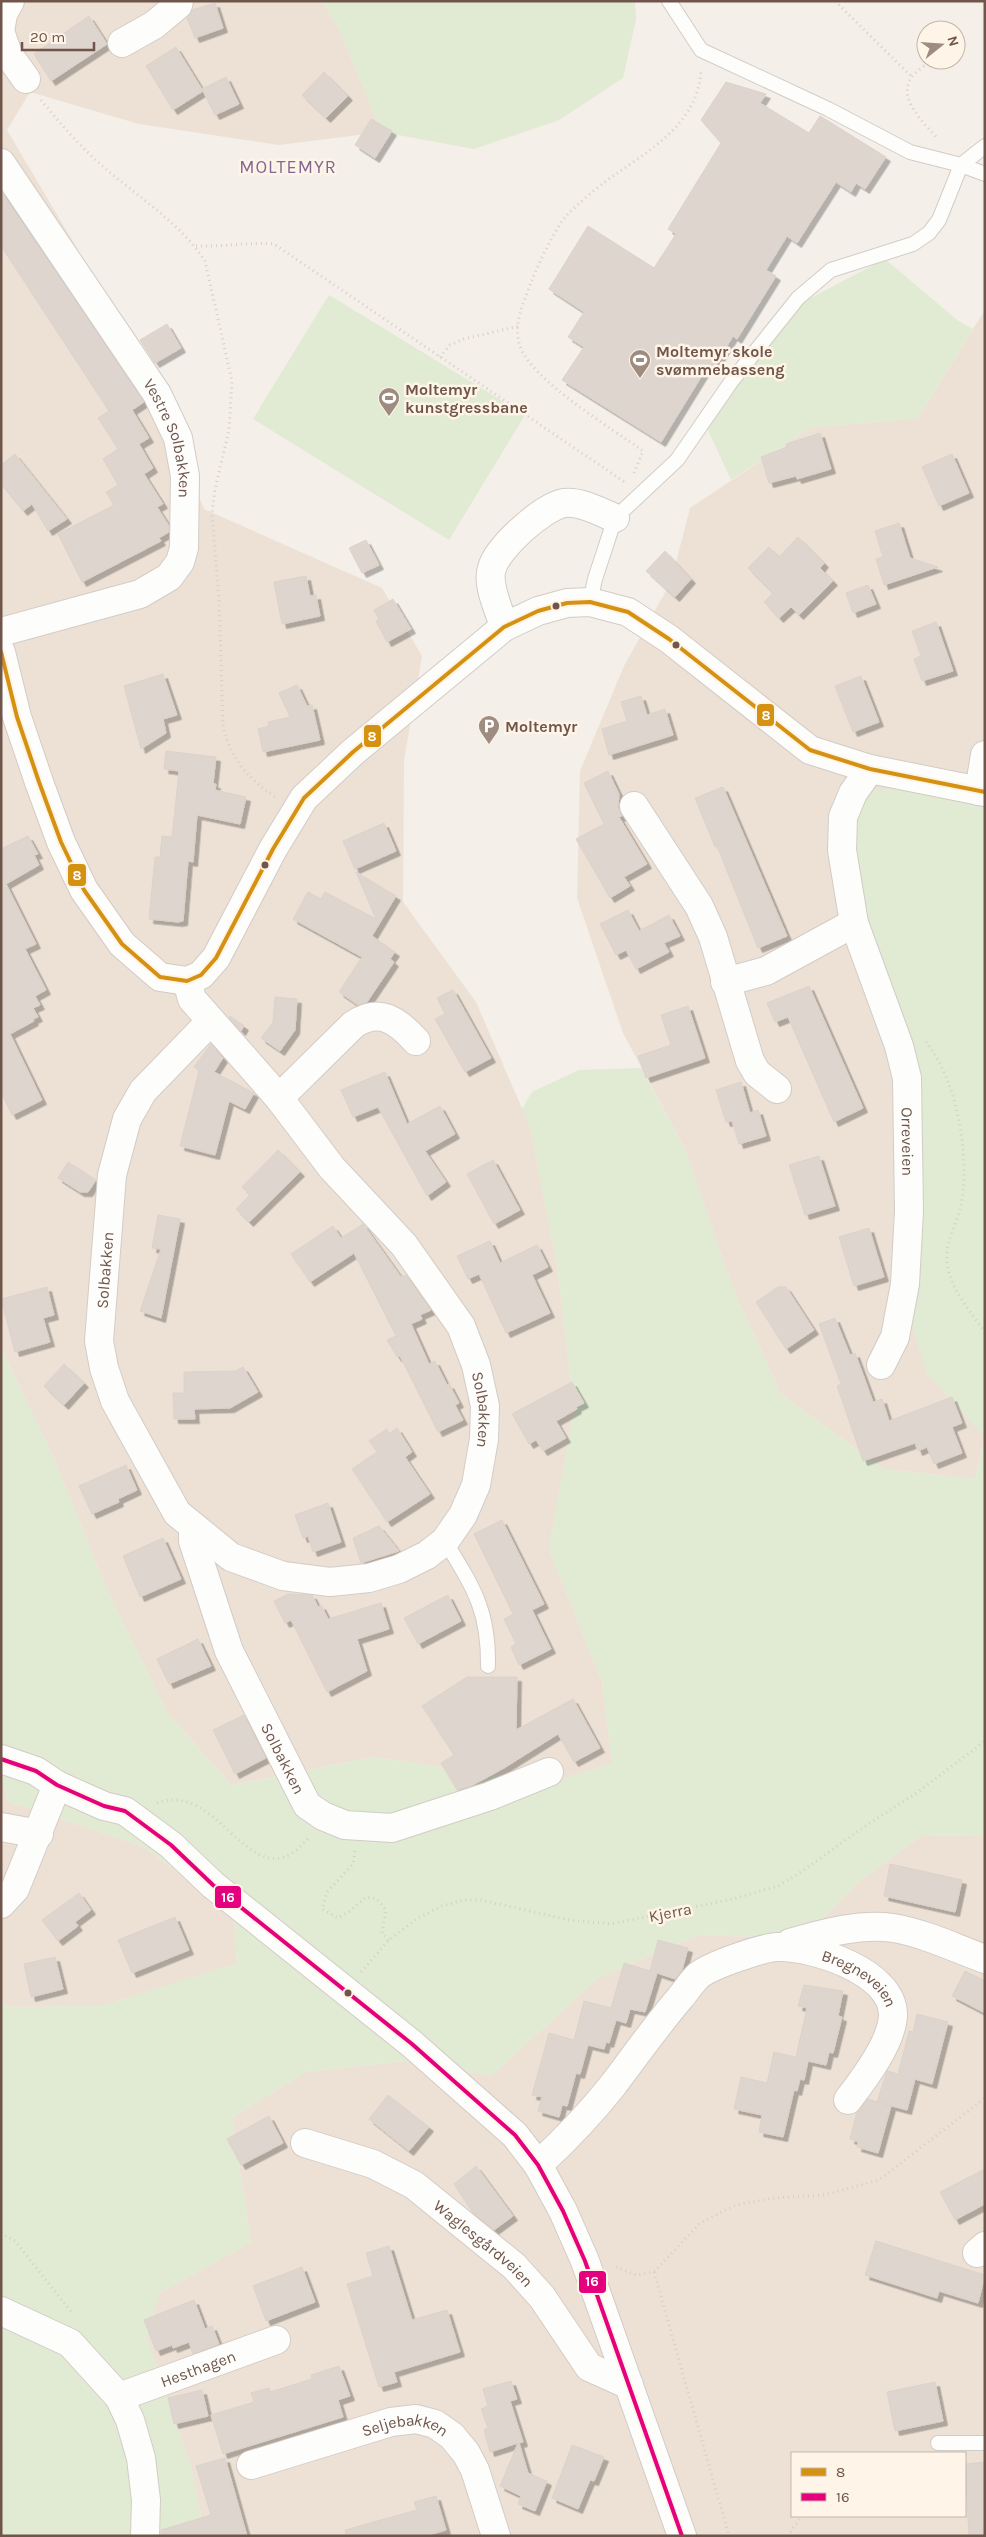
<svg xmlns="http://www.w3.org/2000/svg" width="986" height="2537" font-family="Karla,sans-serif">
  <defs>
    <filter id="shadow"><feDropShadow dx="4.5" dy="4.5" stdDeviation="0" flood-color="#0004"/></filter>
  </defs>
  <rect width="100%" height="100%" fill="#f4efe8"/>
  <g fill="#ede1d5" fill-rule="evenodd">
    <polygon points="1,1 322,1 338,27 382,132 279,145 139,124 30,92 7,130 150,372 204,509 382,588 422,656 404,760 403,902 476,1002 530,1127 557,1264 574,1408 549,1549 602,1682 612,1763 549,1783 373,1757 232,1785 168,1714 106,1587 54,1458 1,1349"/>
    <polygon points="985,310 985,776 879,1019 909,1155 926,1372 985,1437 975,1479 884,1469 781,1394 732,1286 686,1151 623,1033 577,898 580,771 624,666 671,582 690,508 810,428 918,418"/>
    <polygon points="1,1766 7,1801 144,1847 234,1915 237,1964 101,2006 10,2007 1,2002"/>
    <path d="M985 1835V2536H205L192 2471 146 2336 160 2293 251 2242 232 2118 306 2072 405 2061 491 2076 598 1978 699 1935 803 1938 859 1882 921 1836ZM792 2453H965V2516H792Z"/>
  </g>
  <g fill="#e1ead3">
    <polygon points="322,1 635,1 636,19 623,78 559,120 474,149 382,132 338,27"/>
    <polygon points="885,259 957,320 973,329 918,418 810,428 731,480 707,428 780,314"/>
    <polygon points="329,295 525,415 449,540 253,419"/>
    <polygon points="985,776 985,1437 926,1372 904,1298 909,1155 879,1019 837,883 858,792"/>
    <polygon points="641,1068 686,1151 732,1286 781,1394 884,1469 975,1479 985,1438 985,1835 921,1836 859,1882 803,1938 699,1935 598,1978 491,2076 405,2061 306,2072 232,2118 251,2242 160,2293 146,2336 192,2471 205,2536 1,2536 1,2002 10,2007 101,2006 237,1963 234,1915 144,1847 7,1801 1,1766 1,1349 54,1458 106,1587 168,1714 232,1785 373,1757 549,1783 612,1763 602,1682 549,1549 574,1408 557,1264 530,1127 522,1109 532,1092 579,1070"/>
  </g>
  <g fill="#ded5ce" stroke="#ddd2ca" filter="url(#shadow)">
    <polygon points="215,3 223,28 195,38 187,18 192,10"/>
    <polygon points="89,16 107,44 51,81 34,54"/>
    <polygon points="176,47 203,91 173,110 146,66"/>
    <polygon points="324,72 348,96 326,118 302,95"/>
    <polygon points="226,77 239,104 215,115 202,89"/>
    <polygon points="726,82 766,94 760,103 809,133 820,116 886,157 865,189 856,183 851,192 836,182 797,243 787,236 766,270 776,276 737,339 733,336 714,367 709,364 661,442 562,380 584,347 568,337 584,312 549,289 588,226 654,268 676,234 668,229 721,143 701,120"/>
    <polygon points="371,119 392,131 375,158 355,145"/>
    <polygon points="1,191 144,402 132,410 149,438 139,444 153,468 144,474 163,504 157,507 169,526 169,532 159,538 161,541 82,582 58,534 114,505 106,492 118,485 103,459 118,449 98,418 109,411 1,246"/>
    <polygon points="167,324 181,348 155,363 140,340"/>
    <polygon points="820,433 831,469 797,479 796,476 769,483 761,457 787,447 786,444"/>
    <polygon points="15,454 67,519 48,531 32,504 23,511 1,484 1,465"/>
    <polygon points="952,454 969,493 939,506 922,467"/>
    <polygon points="899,523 910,558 938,567 884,585 876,559 883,557 875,531"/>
    <polygon points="798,537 824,563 820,568 833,581 799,615 791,607 779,618 764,602 773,593 748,568 769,547 779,557"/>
    <polygon points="366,540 379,565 362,573 349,548"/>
    <polygon points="665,551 691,579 675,597 646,571"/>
    <polygon points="306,576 310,596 316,595 320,616 282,624 274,582"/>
    <polygon points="868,585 876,604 853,613 846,593"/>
    <polygon points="393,599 411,629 387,642 376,621 379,619 374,610"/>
    <polygon points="936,622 953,671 922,681 914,659 921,656 912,631"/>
    <polygon points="163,674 177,715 163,719 166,733 141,749 124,686"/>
    <polygon points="861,676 879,722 853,732 835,686"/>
    <polygon points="297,685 307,706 312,705 320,740 263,752 258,729 269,726 268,722 290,717 279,693"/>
    <polygon points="641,696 647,715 665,709 673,735 609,755 602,729 627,721 621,702"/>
    <polygon points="166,751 216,757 213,784 216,784 215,790 246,797 240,824 197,815 193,862 188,861 183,921 178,922 149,919 155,857 160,857 162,836 172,837 179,771 164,769"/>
    <polygon points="608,771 619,794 618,807 622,816 619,817 647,864 624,877 630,886 610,898 576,839 604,824 584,783"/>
    <polygon points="723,787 787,936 758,948 717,846 715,847 695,798"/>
    <polygon points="384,823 396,851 355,869 343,841"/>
    <polygon points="28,836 38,854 34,855 39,865 6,884 36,944 25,949 46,990 35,996 40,1005 33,1008 38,1017 33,1019 34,1021 10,1034 42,1100 12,1115 1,1092 1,849"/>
    <polygon points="356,872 396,896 372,936 395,952 390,959 394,962 367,1002 358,1005 339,992 362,957 293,919 308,892 321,899 325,892 376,919"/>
    <polygon points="628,910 639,931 669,915 680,936 664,943 669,952 636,969 626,950 616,955 600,924"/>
    <polygon points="809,986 863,1108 834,1122 788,1017 775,1022 767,1003"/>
    <polygon points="453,990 491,1058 465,1072 435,1019 445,1014 437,998"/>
    <polygon points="275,997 297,999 295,1030 280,1051 261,1038 273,1022"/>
    <polygon points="688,1006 705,1058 646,1078 638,1056 671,1045 661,1015"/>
    <polygon points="230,1016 244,1026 241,1031 229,1018"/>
    <polygon points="211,1044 223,1058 214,1072 254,1093 245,1109 229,1101 215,1155 180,1146 199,1071 194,1067"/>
    <polygon points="385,1072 407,1124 440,1106 455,1134 425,1151 446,1182 427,1196 378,1107 353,1117 341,1090"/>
    <polygon points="741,1082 750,1113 758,1110 766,1136 739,1144 732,1121 726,1122 716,1090"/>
    <polygon points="278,1150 300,1172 249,1222 236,1209 250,1195 242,1187"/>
    <polygon points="819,1156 835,1206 805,1215 789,1165"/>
    <polygon points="493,1160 520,1210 494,1224 467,1174"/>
    <polygon points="68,1162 96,1180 88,1192 80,1192 58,1178"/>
    <polygon points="158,1215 180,1219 161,1318 140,1311 161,1249 152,1248"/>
    <polygon points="363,1224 401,1277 406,1275 431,1310 420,1315 422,1319 411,1324 429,1364 435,1361 447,1385 449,1384 459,1403 455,1405 463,1420 438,1432 400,1356 397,1357 387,1340 396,1336 354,1253 310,1282 291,1254 333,1226 341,1238"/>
    <polygon points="869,1228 884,1277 854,1286 839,1237"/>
    <polygon points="490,1241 500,1263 537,1245 548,1267 532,1275 550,1313 506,1333 479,1274 468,1279 457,1256"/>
    <polygon points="47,1287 54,1315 43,1318 50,1342 15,1352 1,1299"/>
    <polygon points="778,1287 786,1287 814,1330 786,1349 756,1302"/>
    <polygon points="835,1318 850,1355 855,1353 873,1402 882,1399 889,1421 952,1397 962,1423 952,1427 962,1453 934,1464 927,1447 918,1451 915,1443 863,1461 837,1386 841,1384 819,1324"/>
    <polygon points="64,1364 84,1383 64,1405 44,1386"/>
    <polygon points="243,1367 258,1392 230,1408 194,1409 195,1419 174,1419 173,1393 184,1393 184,1372 236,1371"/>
    <polygon points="572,1382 584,1403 576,1407 577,1409 556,1421 566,1438 543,1451 536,1440 529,1444 512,1414"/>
    <polygon points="397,1428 412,1452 405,1457 430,1494 387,1522 352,1469 377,1452 369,1441 387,1429 389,1434"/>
    <polygon points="126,1465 137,1490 118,1499 119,1502 92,1514 79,1486"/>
    <polygon points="328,1503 341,1542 313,1552 308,1536 303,1538 295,1515"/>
    <polygon points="502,1520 544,1604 532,1610 551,1649 519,1665 511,1647 516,1644 504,1619 513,1614 474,1534"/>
    <polygon points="379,1526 399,1551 361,1563 353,1538"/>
    <polygon points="163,1538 181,1579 140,1597 123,1556"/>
    <polygon points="288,1594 312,1595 318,1607 321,1605 328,1619 381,1603 389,1629 357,1639 367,1671 327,1692 291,1620 285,1623 274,1601"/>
    <polygon points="448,1595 461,1621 418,1644 404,1618"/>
    <polygon points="198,1639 211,1666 169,1684 157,1659"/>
    <polygon points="467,1677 517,1677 516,1730 573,1699 600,1748 574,1762 558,1734 504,1768 471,1786 457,1790 441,1763 454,1755 422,1706"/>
    <polygon points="244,1715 266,1758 235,1774 213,1730"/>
    <polygon points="890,1864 962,1880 955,1912 884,1896"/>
    <polygon points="79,1893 91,1910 75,1922 78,1926 58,1941 42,1920"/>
    <polygon points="175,1917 189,1950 132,1973 118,1940"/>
    <polygon points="658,1940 688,1948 682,1970 675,1979 657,1973 645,2012 630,2009 626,2023 616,2020 609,2043 606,2042 604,2049 588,2045 580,2074 576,2073 567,2106 562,2105 559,2117 538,2111 542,2097 532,2095 549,2033 574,2040 584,2001 611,2008 624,1963 650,1971"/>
    <polygon points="55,1957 63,1989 31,1997 24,1964"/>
    <polygon points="965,1971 985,1981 985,2013 952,1996"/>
    <polygon points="804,1985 843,1991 838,2016 842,2017 833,2053 829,2052 826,2065 808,2061 804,2080 800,2079 797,2091 794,2090 783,2137 759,2132 762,2115 734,2109 741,2077 767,2083 774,2052 796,2057 807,2008 798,2006"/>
    <polygon points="917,2014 948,2022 932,2084 915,2079 907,2110 877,2102 887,2071 898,2074 909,2031 913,2032"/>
    <polygon points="388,2095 429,2127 409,2151 369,2119"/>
    <polygon points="868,2099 891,2106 878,2153 857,2147 858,2142 850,2139 857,2112"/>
    <polygon points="269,2116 283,2143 241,2165 227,2139"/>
    <polygon points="476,2166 513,2216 494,2230 473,2213 454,2184"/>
    <polygon points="985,2169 985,2204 955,2220 940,2192"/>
    <polygon points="876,2241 985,2275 978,2303 939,2291 937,2298 865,2275"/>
    <polygon points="389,2246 412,2320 447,2310 460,2352 394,2372 397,2382 379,2387 347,2284 373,2276 366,2253"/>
    <polygon points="302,2267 315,2302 266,2321 253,2286"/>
    <polygon points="194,2300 205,2329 212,2326 219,2344 193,2354 189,2342 173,2348 172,2345 156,2351 144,2320"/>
    <polygon points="339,2366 350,2396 338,2400 343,2417 223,2454 211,2415 254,2402 251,2393 269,2388 270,2392 312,2379 311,2375"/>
    <polygon points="511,2381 517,2399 510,2401 523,2442 519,2443 528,2473 547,2481 535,2511 518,2504 521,2496 500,2486 518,2443 490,2452 484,2430 488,2428 481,2409 488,2406 483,2389"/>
    <polygon points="935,2382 943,2421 895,2431 887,2392"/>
    <polygon points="202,2390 208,2416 174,2424 168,2398"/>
    <polygon points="572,2445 604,2457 594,2481 590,2480 578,2509 552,2498"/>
    <polygon points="225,2458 247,2536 161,2536 161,2530 211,2515 196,2466"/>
    <polygon points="985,2462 985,2536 969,2536 965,2464"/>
    <polygon points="436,2496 446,2530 425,2536 346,2536 345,2530 417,2510 414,2502"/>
  </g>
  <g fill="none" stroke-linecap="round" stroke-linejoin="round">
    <g stroke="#d3ccc6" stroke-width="16">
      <g id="service">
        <polyline points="669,1 701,50 828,109 910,152 961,165 985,174"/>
        <polyline points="590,602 595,579 615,518 677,460 731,382 798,298 831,270 913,244 929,233 939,220 961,165 985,146"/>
        <path d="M445 1541C473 1587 489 1610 488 1666"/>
        <polyline points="938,2443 985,2443"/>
      </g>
    </g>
    <g stroke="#d3ccc6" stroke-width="30">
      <g id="minor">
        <polyline points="1,26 3,14 10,1"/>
        <polyline points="1,34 8,54 26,79"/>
        <polyline points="122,43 154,25 178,5 179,1"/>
        <path id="s1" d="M1 163 157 394 178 438 185 476 184 548 180 562 169 577 140 594 1 632"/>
        <path d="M504 627C500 611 486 585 492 568 498 547 543 507 564 503 581 501 600 512 615 518"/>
        <path id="s2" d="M870 769 853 793 843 817 842 850 854 923 899 1046 907 1078 909 1211 905 1284 895 1337 881 1365"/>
        <polyline points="979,791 985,755"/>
        <polyline points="634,806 699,906 713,937 750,1061 757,1073 777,1089"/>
        <path id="s3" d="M187 981 192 999 279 1098 332 1168 404 1245 461 1326 476 1365 485 1406 484 1439 476 1485 463 1515 445 1541 427 1555 399 1569 369 1578 330 1582 283 1576 231 1557 177 1513 115 1401 104 1368 99 1341 112 1175 127 1119 143 1091 206 1026 212 1023"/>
        <polyline points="725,982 766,971 854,923"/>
        <path d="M279 1098 353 1025C379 1007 397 1020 416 1041"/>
        <path id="s4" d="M193 1528V1541L229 1651 307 1805 323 1816 345 1825 392 1828 490 1796 549 1772"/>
        <polyline points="1,1827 39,1834"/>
        <path d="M790 1943C822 1934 859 1923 893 1928 924 1933 955 1948 985 1959"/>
        <path id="s5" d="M305 2143 373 2164 414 2185 514 2266 542 2297 589 2367 629 2385"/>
        <path id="s6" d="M538 2165C564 2141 591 2113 613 2085 635 2056 656 2026 680 1998 686 1991 692 1981 699 1975 712 1965 761 1948 777 1947 812 1946 892 1971 893 2014 893 2041 864 2079 848 2100"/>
        <polyline points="977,2253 985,2246"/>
        <polyline points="1,2311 70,2343 119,2397 130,2420 141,2458 146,2500 145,2536"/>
        <path id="s7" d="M119 2397 276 2340"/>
        <path id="s8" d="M251 2465 391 2422 416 2419 435 2424 452 2436 466 2453 475 2470 496 2536"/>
      </g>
    </g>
    <g stroke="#d3ccc6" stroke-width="30">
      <polyline id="tertiary" points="1,1904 15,1889 57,1785"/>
    </g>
    <g stroke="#d3cbc4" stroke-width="30">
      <g id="secondary">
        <polyline points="1,652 17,717 39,782 61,842 84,890 122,944 160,977 187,981 201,975 216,958 273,849 304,798 353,752 504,627 538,611 567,603 590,602 628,612 669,639 810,750 870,769 985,792"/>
        <polyline points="1,1759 36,1771 57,1785 104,1806 125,1811 171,1845 213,1885 412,2044 515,2135 538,2165 563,2211 585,2261 682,2536"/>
      </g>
    </g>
    <g stroke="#d6ceca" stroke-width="3" stroke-dasharray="1 4" stroke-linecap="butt">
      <polyline points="835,1 912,77"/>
      <path d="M932 60C926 65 916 71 911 78 897 99 925 124 938 139"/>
      <path d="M41 100C59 122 77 143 98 162 133 194 178 220 205 261L232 381 229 430 215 489 212 513 219 601 223 727C233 762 246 776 275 797"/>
      <path d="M196 246C223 247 248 242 274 244L626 483"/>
      <polyline points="440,357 450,345 464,339 519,326"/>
      <path d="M634 473 643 451C613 429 531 380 520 346 512 324 525 300 532 280 537 267 557 225 566 216 579 203 594 190 609 179 648 151 698 124 701 71"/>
      <path d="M926 1042C958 1082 970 1156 961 1206 957 1224 945 1242 947 1262 950 1289 970 1311 985 1332"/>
      <path d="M157 1803C215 1781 246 1883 292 1853 299 1849 304 1842 310 1837"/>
      <polyline points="355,1851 353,1864 327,1892 322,1909 338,1918 350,1911 366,1897 377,1899 386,1910 382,1933 389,1940"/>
      <polyline points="361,1972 389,1940 418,1918 442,1906 463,1900 481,1900 569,1920 611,1924 733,1899 778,1886 798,1874 867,1825 918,1792 985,1741"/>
      <polyline points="1,2233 15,2241 73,2314"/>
      <polyline points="616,2267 636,2275 654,2272 700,2223 736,2205 774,2198 824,2195 879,2180 985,2098"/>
      <polyline points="654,2272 729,2536"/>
      <polyline points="787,2536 802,2516"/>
    </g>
    <use href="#service" stroke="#fdfdfc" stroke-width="14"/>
    <use href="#minor" stroke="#fdfdfc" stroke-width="28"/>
    <use href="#tertiary" stroke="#fdfdfc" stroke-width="28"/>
    <use href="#secondary" stroke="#fdfdfc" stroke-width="28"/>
    <g stroke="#fef4e8" stroke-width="8">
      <polyline id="bus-1" points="1,652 17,717 39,782 61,842 84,890 122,944 160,977 187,981 201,975 216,958 273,849 304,798 353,752 504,627 538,611 567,603 590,602 628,612 669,639 810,750 870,769 985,792"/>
    </g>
    <g stroke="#fef4e8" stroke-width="8">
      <polyline id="bus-2" points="1,1759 36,1771 57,1785 104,1806 125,1811 171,1845 213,1885 412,2044 515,2135 538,2165 563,2211 585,2261 682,2536"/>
    </g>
    <use href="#bus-1" stroke="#d59212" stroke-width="4"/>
    <use href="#bus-2" stroke="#e5007d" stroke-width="4"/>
  </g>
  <defs>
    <g id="stadium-pin" transform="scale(1.125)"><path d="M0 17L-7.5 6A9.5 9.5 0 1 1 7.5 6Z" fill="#9e8c81" stroke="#fef4e8"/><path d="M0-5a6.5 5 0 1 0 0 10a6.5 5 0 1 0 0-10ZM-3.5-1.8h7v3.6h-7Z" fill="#fff"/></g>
    <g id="parking-pin" transform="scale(1.125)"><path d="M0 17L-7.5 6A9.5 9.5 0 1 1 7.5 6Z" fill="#9e8c81" stroke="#fef4e8"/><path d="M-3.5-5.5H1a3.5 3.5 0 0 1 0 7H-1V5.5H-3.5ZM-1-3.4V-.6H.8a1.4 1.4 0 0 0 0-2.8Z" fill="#fff"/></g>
  </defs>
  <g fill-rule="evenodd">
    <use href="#stadium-pin" x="640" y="360"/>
    <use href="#stadium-pin" x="389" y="398"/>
    <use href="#parking-pin" x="489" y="726"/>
  </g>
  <g fill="#70564a" stroke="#fef4e8" stroke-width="2">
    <circle cx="556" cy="606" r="4.5"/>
    <circle cx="676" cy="645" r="4.5"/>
    <circle cx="265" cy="865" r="4.5"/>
    <circle cx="348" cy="1993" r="4.5"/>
  </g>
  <g text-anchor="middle" stroke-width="5" stroke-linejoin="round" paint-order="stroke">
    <g font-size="16" font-weight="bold" fill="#70564a" stroke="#fef4e8" text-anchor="start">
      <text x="656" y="357">Moltemyr skole<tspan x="656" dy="18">svømmebasseng</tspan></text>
      <text x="405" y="395">Moltemyr<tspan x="405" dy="18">kunstgressbane</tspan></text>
      <text x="505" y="732">Moltemyr</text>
    </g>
    <g font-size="16" fill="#70564a" stroke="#fef4e8">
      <text dy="6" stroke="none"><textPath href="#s1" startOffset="325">Vestre Solbakken</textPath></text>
      <text dy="6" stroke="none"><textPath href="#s2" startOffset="390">Orreveien</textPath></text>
      <text dy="6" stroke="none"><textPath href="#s3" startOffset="1229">Solbakken</textPath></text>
      <text dy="6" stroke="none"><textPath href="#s3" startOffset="530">Solbakken</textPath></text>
      <text dy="6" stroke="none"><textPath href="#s4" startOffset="249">Solbakken</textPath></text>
      <text transform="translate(670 1912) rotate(-11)" y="6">Kjerra</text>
      <text dy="6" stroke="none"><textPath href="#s6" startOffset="424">Bregneveien</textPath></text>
      <text dy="6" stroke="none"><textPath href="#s5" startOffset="208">Waglesgårdveien</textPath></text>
      <text dy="6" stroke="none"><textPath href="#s7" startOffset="84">Hesthagen</textPath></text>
      <text dy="6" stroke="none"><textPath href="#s8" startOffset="161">Seljebakken</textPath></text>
    </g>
    <g font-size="18" letter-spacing="1" fill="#826693" stroke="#fef4e8">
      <text x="288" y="173">MOLTEMYR</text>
    </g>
  </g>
  <g stroke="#fef4e8" stroke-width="2">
    <rect x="756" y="703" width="19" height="24" rx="5" fill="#d59212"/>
    <rect x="363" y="724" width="19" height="24" rx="5" fill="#d59212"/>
    <rect x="67" y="863" width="20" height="24" rx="5" fill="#d59212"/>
    <rect x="214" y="1885" width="28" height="24" rx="5" fill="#e5007d"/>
    <rect x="578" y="2270" width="29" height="24" rx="5" fill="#e5007d"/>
  </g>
  <g font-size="14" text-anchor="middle" font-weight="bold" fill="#fff">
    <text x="766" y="720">8</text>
    <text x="372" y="741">8</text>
    <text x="77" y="880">8</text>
    <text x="228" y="1902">16</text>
    <text x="592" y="2286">16</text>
  </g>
  <rect width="986" height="2537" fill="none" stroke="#70564a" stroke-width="5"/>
  <rect x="791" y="2452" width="175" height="65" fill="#fef4e8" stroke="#c5b5a9"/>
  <rect x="801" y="2468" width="25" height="8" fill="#d59212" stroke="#c5b5a9"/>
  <text x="836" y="2477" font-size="15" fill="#70564a">8</text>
  <rect x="801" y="2493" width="25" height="8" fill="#e5007d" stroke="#c5b5a9"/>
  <text x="836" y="2502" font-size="15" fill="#70564a">16</text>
  <g transform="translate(941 45) rotate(73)"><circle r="24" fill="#fef4e8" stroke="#c5b5a9"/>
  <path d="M0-4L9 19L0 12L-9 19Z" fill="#9e8c81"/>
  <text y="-8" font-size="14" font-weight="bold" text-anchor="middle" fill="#70564a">N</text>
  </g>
  <path d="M22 42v8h72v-8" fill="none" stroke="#70564a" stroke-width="2.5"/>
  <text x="30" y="42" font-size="15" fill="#70564a" stroke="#fef4e8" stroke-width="4" paint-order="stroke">20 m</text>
</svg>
